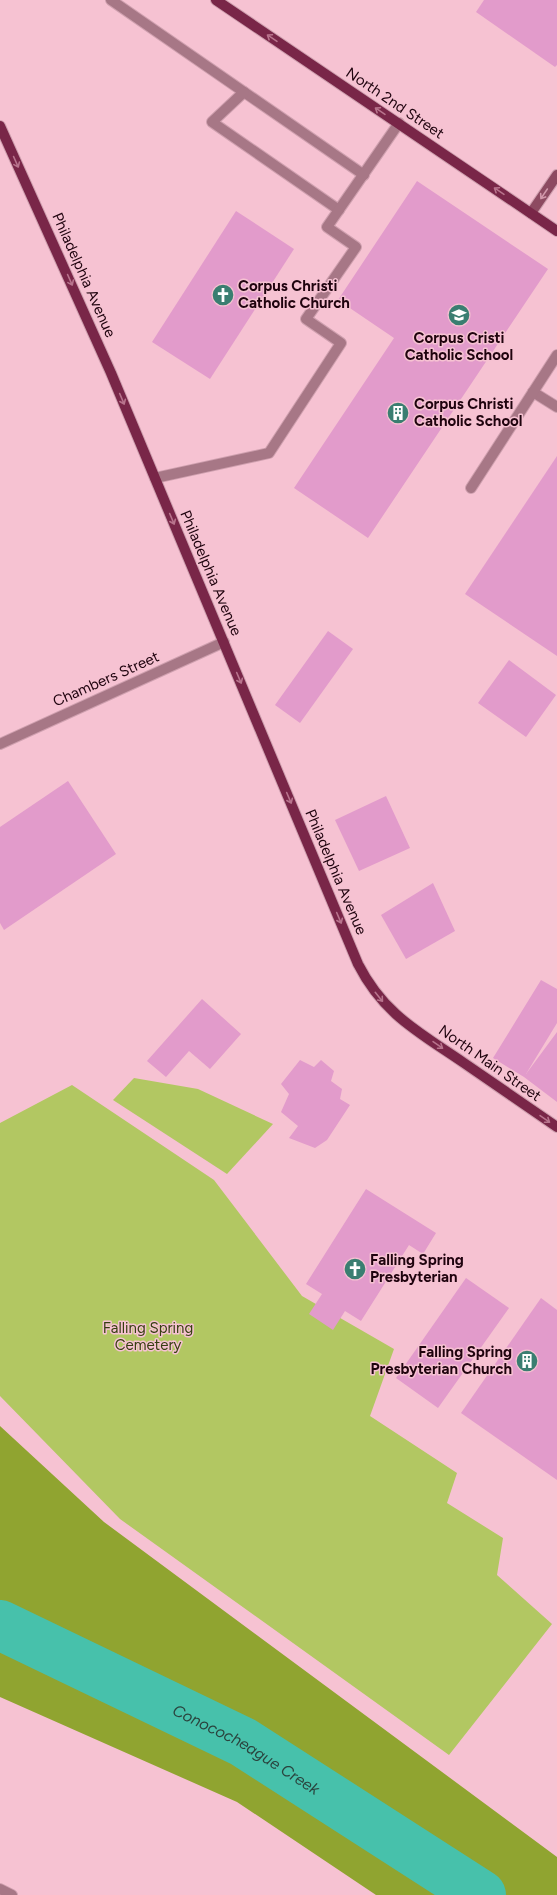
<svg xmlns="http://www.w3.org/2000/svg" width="557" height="1895" font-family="Figtree,sans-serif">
  <rect width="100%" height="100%" fill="#f6c2d2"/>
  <g fill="#b2c762">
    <polygon points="134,1078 198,1089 273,1124 227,1174 113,1100"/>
    <polygon points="72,1085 214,1180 302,1296 394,1349 370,1416 457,1473 447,1503 503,1538 497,1575 552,1624 449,1755 120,1519 0,1396 0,1123"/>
  </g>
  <polygon fill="#90a430" points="0,1426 104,1522 557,1857 557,1895 376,1895 237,1802 0,1697"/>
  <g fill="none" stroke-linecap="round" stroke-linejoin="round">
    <path stroke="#47c1ab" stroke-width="50" id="s1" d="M0 1625 243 1742 481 1895"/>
  </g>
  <g fill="#e29bcb">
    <polygon points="484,0 557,0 557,65 555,67 476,12"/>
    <polygon points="417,181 548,269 368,538 294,488 394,338 338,300"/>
    <polygon points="236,211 294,249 210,379 152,342"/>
    <polygon points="557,456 557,656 465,594"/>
    <polygon points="328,631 353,649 300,723 275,705"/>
    <polygon points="509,660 556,695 526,737 478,703"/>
    <polygon points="68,781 116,854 4,930 0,923 0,827"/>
    <polygon points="386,796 410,848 359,871 335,820"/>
    <polygon points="433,883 455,931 406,959 381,915"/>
    <polygon points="541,980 557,989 557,1023 526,1074 557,1032 557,1102 524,1077 493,1058"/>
    <polygon points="202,999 241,1034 210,1069 189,1051 166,1077 147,1061"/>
    <polygon points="300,1060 314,1067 321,1060 334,1071 331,1081 342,1089 340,1099 350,1105 327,1140 315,1148 289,1138 298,1126 281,1112 289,1094 281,1084"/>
    <polygon points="366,1189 436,1233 423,1254 409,1245 361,1321 345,1311 333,1330 309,1314 322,1294 306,1284"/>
    <polygon points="466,1278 509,1308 438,1408 396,1378"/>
    <polygon points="541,1298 557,1310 557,1480 461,1413"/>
  </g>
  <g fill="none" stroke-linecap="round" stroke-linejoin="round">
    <g stroke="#cfa0af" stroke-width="12">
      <g id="lane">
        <polyline points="111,0 364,175"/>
        <polyline points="244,92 212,122 339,210"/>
        <polyline points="533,392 557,407"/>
        <polyline points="155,478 269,453 341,343 306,319 356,247 327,227 399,123"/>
        <polyline points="471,488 557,355"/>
      </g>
    </g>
    <g stroke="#cfa0af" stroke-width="12">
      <g id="street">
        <polyline points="0,744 224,642"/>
        <polyline points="0,1889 12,1895"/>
      </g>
    </g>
    <g stroke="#cfa0af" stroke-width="12">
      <polyline id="secondary" points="531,213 557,175"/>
    </g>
    <g stroke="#cfa0af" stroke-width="12">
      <g id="primary">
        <polyline points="216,0 557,231"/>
        <path d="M0 126 111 373 358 964C384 1015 419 1032 464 1063 495 1084 526 1106 557 1127"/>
      </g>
    </g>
    <use href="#lane" stroke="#a77786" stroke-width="10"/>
    <use href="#street" stroke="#a77786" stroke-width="10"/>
    <use href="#secondary" stroke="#8d4a61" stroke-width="10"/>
    <use href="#primary" stroke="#792648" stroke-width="10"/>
  </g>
  <defs><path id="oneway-shaft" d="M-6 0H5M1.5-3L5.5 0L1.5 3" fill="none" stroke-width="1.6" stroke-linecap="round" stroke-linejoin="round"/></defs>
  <g stroke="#b8748d">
    <use href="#oneway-shaft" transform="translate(272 38) rotate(-146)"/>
    <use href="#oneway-shaft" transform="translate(380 111) rotate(-146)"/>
    <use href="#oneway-shaft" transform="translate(16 162) rotate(66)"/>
    <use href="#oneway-shaft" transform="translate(499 191) rotate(-146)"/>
    <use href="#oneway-shaft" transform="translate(70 280) rotate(66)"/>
    <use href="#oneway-shaft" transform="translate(122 399) rotate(67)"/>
    <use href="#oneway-shaft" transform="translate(172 519) rotate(67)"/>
    <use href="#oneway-shaft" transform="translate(239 678) rotate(67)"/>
    <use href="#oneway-shaft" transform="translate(289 798) rotate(67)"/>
    <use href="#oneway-shaft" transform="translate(339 918) rotate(67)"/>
    <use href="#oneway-shaft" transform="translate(379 997) rotate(51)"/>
    <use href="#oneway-shaft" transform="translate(438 1045) rotate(35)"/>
    <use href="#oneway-shaft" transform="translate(545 1119) rotate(35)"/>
  </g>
  <use stroke="#d198aa" href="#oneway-shaft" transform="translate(544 194) rotate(124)"/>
  <defs>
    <g id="church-disc" transform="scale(1.15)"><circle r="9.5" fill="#3a7e71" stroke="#f6c2d2"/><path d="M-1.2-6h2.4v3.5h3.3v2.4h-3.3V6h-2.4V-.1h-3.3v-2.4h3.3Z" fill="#fff"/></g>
    <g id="school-disc" transform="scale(1.15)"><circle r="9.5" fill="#3a7e71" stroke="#f6c2d2"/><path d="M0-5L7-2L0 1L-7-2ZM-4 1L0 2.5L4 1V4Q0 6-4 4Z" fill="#fff"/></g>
    <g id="building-disc" transform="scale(1.15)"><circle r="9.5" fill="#3a7e71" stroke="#f6c2d2"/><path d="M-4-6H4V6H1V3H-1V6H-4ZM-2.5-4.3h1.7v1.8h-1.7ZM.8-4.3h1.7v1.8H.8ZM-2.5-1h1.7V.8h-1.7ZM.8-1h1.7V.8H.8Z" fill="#fff"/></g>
  </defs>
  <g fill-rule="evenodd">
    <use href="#church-disc" x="223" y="295"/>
    <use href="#school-disc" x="459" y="315"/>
    <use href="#building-disc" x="398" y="413"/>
    <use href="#church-disc" x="355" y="1269"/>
    <use href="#building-disc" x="527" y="1361"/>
  </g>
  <g text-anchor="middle" stroke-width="3" stroke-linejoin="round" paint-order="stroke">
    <g font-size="15" fill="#1f030e" stroke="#f6c2d2">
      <text transform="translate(395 103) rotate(34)" y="5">North 2nd Street</text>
      <text transform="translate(84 275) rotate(66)" y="5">Philadelphia Avenue</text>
      <text transform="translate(211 573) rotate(67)" y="5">Philadelphia Avenue</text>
      <text transform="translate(106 679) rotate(-24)" y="5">Chambers Street</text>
      <text transform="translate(336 872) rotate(67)" y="5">Philadelphia Avenue</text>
      <text transform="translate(490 1063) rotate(35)" y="5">North Main Street</text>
    </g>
    <g font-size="15" font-weight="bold" fill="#1f030e" stroke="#f6c2d2" text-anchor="start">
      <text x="238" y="291">Corpus Christi<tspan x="238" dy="17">Catholic Church</tspan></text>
      <text x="459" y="343" text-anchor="middle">Corpus Cristi<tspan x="459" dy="17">Catholic School</tspan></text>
      <text x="414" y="409">Corpus Christi<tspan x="414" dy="17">Catholic School</tspan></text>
      <text x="370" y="1265">Falling Spring<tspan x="370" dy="17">Presbyterian</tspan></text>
      <text x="512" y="1357" text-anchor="end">Falling Spring<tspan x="512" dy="17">Presbyterian Church</tspan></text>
    </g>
    <g font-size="15" fill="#363e10" stroke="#f6c2d2">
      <text x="148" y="1333">Falling Spring<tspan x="148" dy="17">Cemetery</tspan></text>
    </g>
    <g font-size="16" font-style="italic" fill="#2a443e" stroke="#f6c2d2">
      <text dy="6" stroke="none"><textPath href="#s1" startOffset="276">Conococheague Creek</textPath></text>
    </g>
  </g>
</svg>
